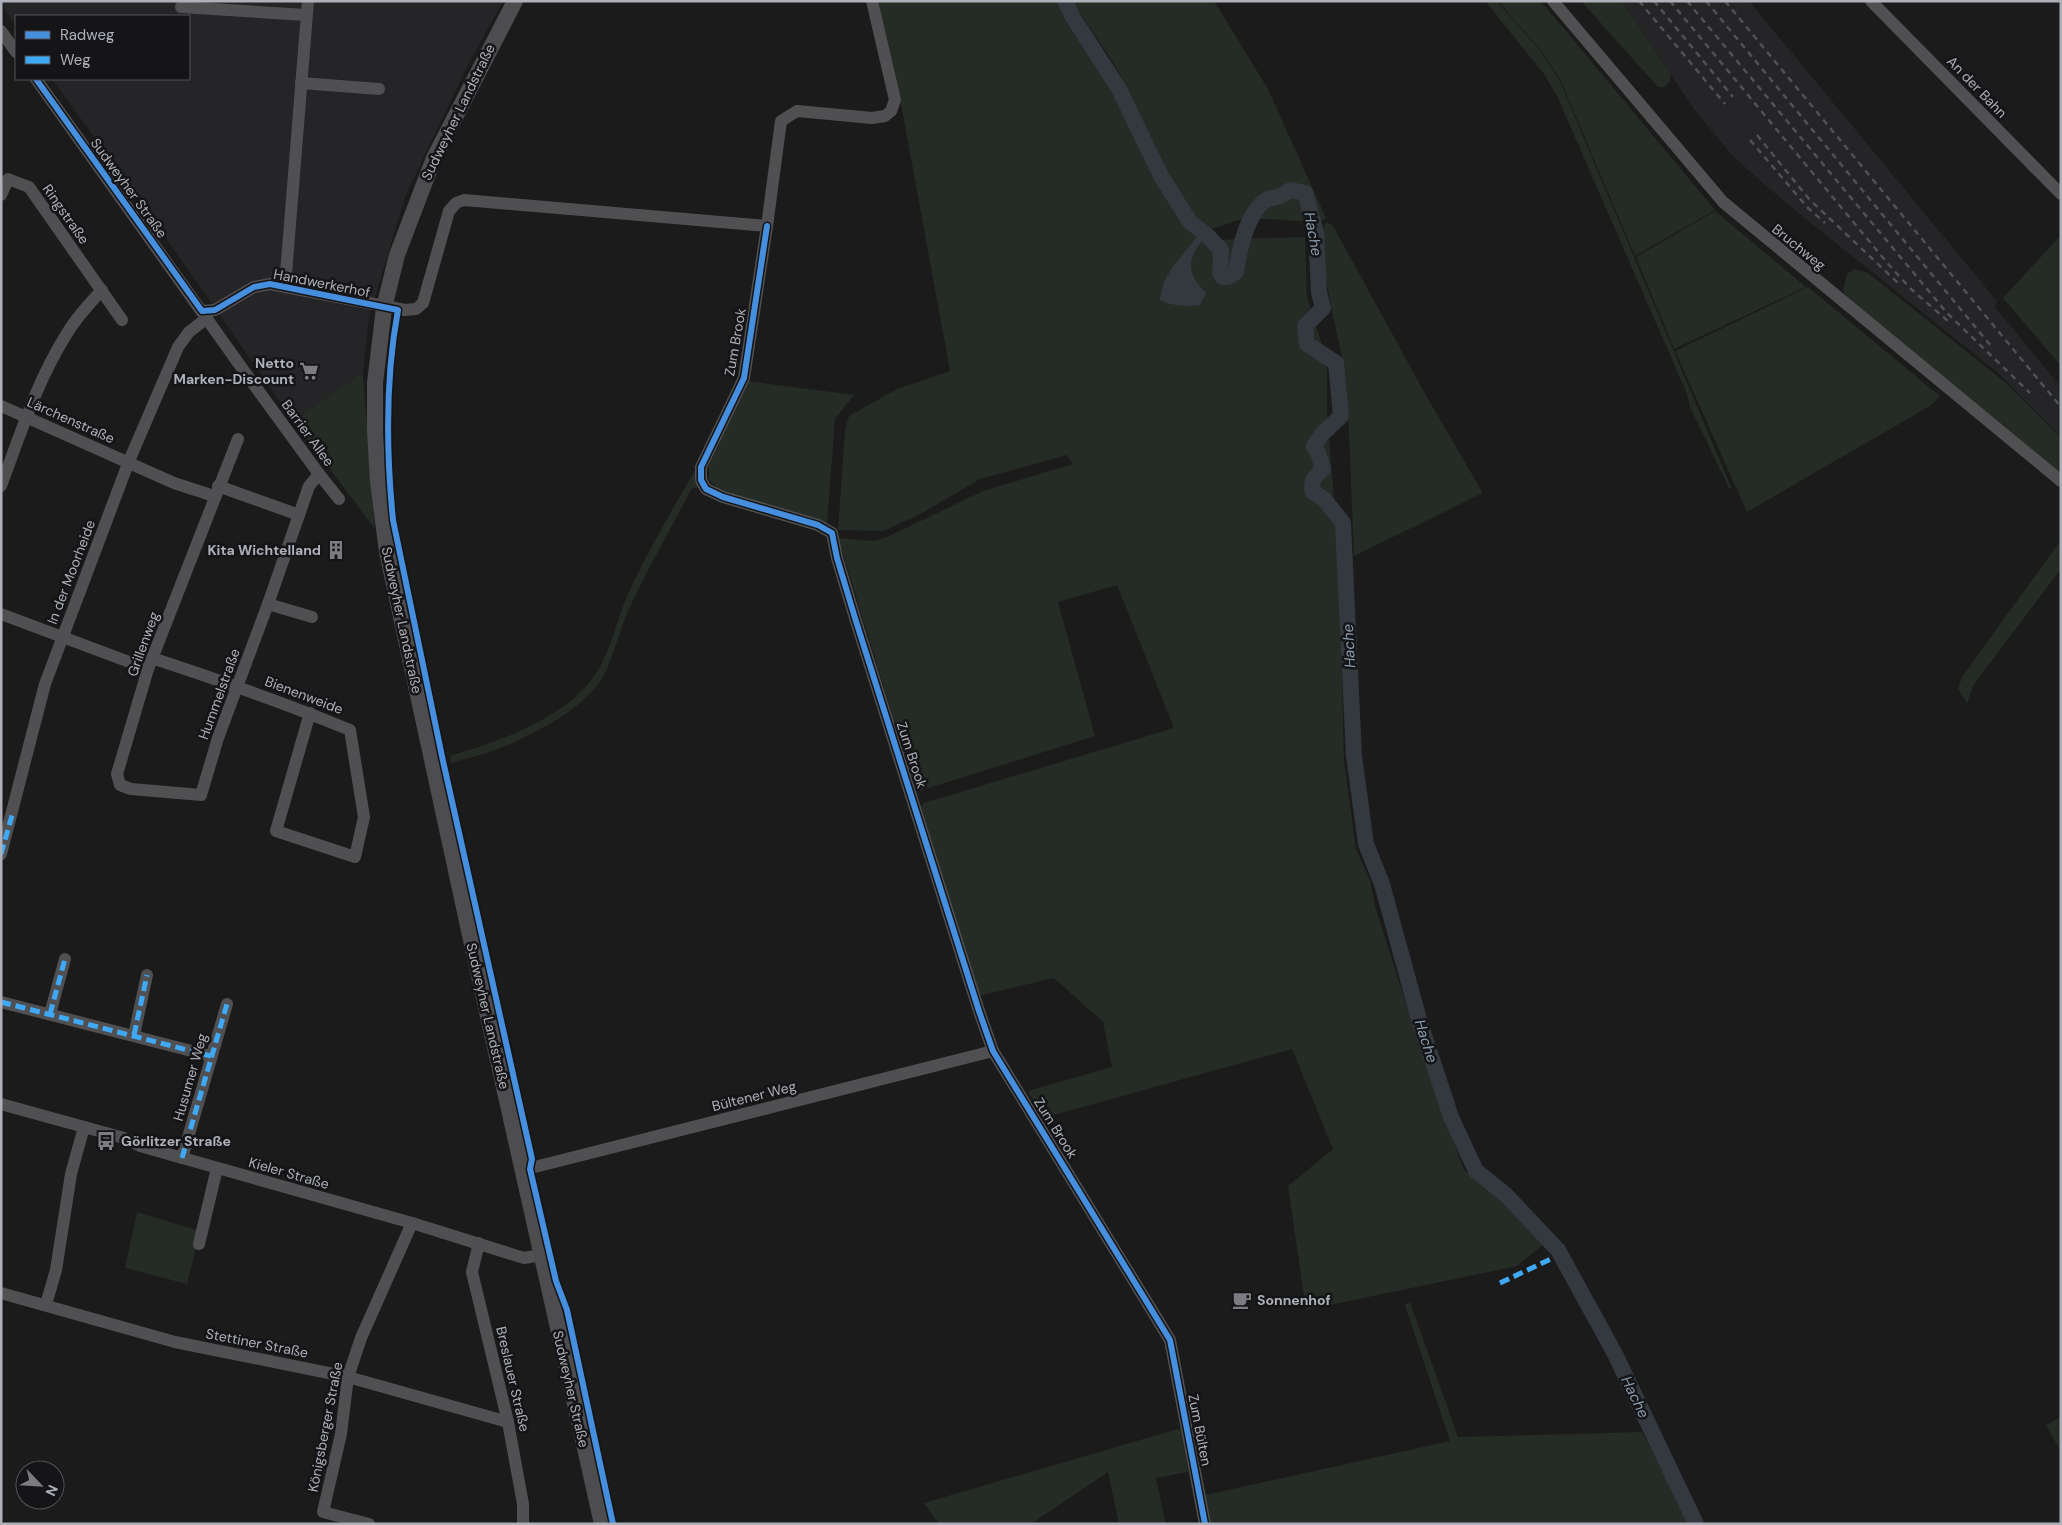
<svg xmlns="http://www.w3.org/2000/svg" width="2062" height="1525" font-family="'DM Sans',sans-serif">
  <rect width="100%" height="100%" fill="#1b1b1b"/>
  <g fill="#252527">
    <polygon points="1,1 503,1 467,67 406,194 369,317 363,373 293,420 131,188 52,79 189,79 189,16 16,16 16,26 1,4"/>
    <polygon points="1622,1 1749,1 1997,301 1995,307 2061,387 2061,437 1997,372 1827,236 1767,187 1730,153 1694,109"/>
  </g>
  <g fill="#252b25">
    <polygon points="874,1 1056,1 1064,19 1111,90 1155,180 1184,223 1206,242 1232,239 1305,237 1307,297 1327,361 1327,413 1339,561 1344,760 1356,849 1370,880 1375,906 1412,1022 1464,1170 1500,1197 1544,1244 1517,1266 1306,1310 1288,1186 1333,1149 1292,1049 1043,1118 1028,1091 1112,1067 1103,1022 1054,978 978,996 921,806 924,803 1174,728 1117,585 1058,602 1095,736 916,792 838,538 874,541 887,537 983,491 1073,464 1067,455 980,479 924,512 884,531 838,530 845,430 849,416 897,389 950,371 901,104 884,33"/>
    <path d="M1072 1H1214L1268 89 1326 218 1320 222C1296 222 1259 216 1236 221 1225 223 1215 232 1203 227 1177 216 1141 117 1127 88 1113 59 1090 29 1072 1Z"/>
    <polygon points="1485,1 1497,1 1542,53 1559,79 1731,487 1730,490 1690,407 1687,394 1557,96 1544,74"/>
    <polygon points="1498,1 1541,1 1715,210 1635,256 1559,77 1542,52"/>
    <polygon points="1581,1 1622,1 1670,73 1670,81 1665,87 1658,87"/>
    <polygon points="1715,211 1806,287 1674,349 1636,257"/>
    <path d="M1327 222 1333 226 1428 399 1483 493 1354 556C1351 498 1351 439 1345 382 1343 358 1337 334 1332 311 1329 293 1315 234 1327 222Z"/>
    <polygon points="2061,235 2061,366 2003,298"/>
    <polygon points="1854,269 1868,273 2006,383 2061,438 2061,477 1850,303 1843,291 1847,274"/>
    <polygon points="1808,287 1940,396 1930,406 1747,512 1675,351"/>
    <polygon points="363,373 375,529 293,420"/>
    <polygon points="746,381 854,395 835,419 827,525 721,491 709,480 709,466"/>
    <path d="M700 461 699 488H692C670 531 645 572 626 616 617 638 613 660 601 680 582 710 531 736 498 749 483 755 467 758 451 763L450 756C503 740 575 716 602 663 614 638 620 610 632 585 652 543 677 502 700 461Z"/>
    <polygon points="2061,540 2061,569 1974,684 1967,703 1958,689 1962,677"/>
    <polygon points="137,1212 200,1231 187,1284 125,1268"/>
    <polygon points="1410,1302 1458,1437 1642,1432 1690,1524 1210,1524 1205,1495 1450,1441 1405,1305"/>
    <polygon points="2061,1417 2061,1452 2046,1425"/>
    <polygon points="1181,1428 1188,1472 1156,1478 1166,1524 1119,1524 1108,1472 1031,1524 939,1524 924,1503"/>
  </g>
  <path fill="#33393f" d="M1190 222 1207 235C1195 249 1184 263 1196 281 1199 286 1203 289 1206 293L1200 305C1187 307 1172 306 1160 300 1162 272 1183 257 1198 235Z"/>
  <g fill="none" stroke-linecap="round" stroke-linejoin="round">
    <path stroke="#33393f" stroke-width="16" d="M1065 1 1072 16 1119 89 1161 176 1190 222 1207 235 1221 250 1220 273 1223 277H1228L1236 272C1239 251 1247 213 1266 200 1269 198 1273 198 1277 197 1282 196 1286 192 1291 190L1305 193 1316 232 1319 292 1323 308 1305 326 1307 344 1336 363 1341 416 1322 434 1314 446 1318 453 1323 469C1315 476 1310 481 1313 492L1324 499 1343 523 1354 756 1366 844 1382 884 1420 1023 1451 1117 1476 1171 1505 1194 1558 1250 1615 1354 1696 1524"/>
    <g stroke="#505053" stroke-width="12">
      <polyline points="1553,1 1723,202 2061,481"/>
      <polyline points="1871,1 2061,194"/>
      <polyline points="181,7 306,15"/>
      <polyline points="1,31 16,52"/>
      <polyline points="36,79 244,371 319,474 339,499"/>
      <polyline points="301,83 379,89"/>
      <polyline points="1,195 8,179 29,187 122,320"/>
      <polyline points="767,226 744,378 701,467 701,480 706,489 723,497 818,525 832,533 837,558 855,618 979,1011 993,1051 1170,1340 1205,1524"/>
      <polyline points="285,286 308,1"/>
      <polyline points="202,311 215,310 254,287 270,284 405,310 416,309 423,303 449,211 456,203 464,200 767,226 781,121 797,111 872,118 885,116 891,111 895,100 872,1"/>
      <polyline points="1,406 174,483 214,496"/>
      <polyline points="238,439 148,669 117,774 120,785 131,789 201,795 218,738 268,604 309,486 319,474"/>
      <path d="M1 486C20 435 37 381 66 335 76 318 89 304 102 290"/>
      <polyline points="218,486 299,515"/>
      <polyline points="268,604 312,617"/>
      <polyline points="1,614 148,669"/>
      <path d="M152 658C219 680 285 703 350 730L364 817 355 857 276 831 310 713"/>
      <polyline points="1,854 45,684 129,461 178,347 189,332 207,318"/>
      <polyline points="1,1002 211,1056"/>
      <polyline points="50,1014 65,959"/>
      <polyline points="134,1035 147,975"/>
      <polyline points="1,1104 124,1138 140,1146 412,1223 524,1258 541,1255"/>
      <polyline points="182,1158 227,1004"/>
      <polyline points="523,1170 993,1051"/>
      <polyline points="479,1243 472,1272 508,1422 523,1504 523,1524"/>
      <polyline points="199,1244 217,1168"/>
      <polyline points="1,1293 175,1342 348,1377 508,1422"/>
      <polyline points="46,1304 56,1270 71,1174 84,1127"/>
      <polyline points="369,1524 323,1512 341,1434 348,1377 361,1338 412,1223"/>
    </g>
    <polyline stroke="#4d4d4f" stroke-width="16" points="515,1 434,158 397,255 384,308 375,383 375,431 378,481 387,552 473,949 602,1524"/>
    <g stroke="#505154" stroke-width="2.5" stroke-dasharray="6 5" stroke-linecap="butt">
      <polyline points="1639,1 1725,104"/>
      <polyline points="1654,1 1733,97"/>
      <polyline points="1670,1 1889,265 1911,289 1949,322"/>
      <polyline points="1687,1 1947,313 2030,393"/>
      <polyline points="1706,1 1991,346"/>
      <polyline points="1725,1 2061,407"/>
      <polyline points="1757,135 1809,199 1898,283"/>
      <polyline points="1750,140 1808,208 1825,223"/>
    </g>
    <g stroke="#3fa9f5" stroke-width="5" stroke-dasharray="10 5" stroke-linecap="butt">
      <polyline points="1,854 13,812"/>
      <polyline points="1,1002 211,1056"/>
      <polyline points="50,1014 65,959"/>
      <polyline points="134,1035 147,975"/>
      <polyline points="182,1158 227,1004"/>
      <polyline points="1500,1283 1551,1259"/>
    </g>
    <g stroke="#151517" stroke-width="9">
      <g id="cycleway">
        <path d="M36 79 202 311 215 310 254 287 270 284 398 310C385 380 386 450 393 520L443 761 532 1159 530 1169 556 1281 567 1310 613 1524"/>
        <polyline points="767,226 744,378 701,467 701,480 706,489 723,497 818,525 832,533 837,558 855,618 979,1011 993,1051 1170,1340 1205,1524"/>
      </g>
    </g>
    <use href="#cycleway" stroke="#468fdf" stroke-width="6"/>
  </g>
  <defs>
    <g id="supermarket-bare" transform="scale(1.5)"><path d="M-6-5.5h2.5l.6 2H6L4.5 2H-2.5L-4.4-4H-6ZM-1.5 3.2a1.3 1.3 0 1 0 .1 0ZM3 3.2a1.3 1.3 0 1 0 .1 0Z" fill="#7b7c82" stroke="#151517" stroke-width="2.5" paint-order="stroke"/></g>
    <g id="building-bare" transform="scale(1.5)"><path d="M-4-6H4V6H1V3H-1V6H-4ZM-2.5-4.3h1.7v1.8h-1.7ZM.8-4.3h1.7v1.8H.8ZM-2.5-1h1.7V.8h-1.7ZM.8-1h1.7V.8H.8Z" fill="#7b7c82" stroke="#151517" stroke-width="2.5" paint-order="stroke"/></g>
    <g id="bus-bare" transform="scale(1.5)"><path d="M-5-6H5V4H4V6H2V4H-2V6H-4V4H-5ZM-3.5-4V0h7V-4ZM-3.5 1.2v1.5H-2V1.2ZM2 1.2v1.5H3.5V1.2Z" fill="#7b7c82" stroke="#151517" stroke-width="2.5" paint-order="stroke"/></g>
    <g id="cafe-bare" transform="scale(1.5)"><path d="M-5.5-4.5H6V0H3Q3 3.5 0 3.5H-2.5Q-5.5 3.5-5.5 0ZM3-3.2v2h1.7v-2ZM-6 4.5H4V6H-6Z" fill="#7b7c82" stroke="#151517" stroke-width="2.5" paint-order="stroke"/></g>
  </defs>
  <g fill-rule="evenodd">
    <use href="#supermarket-bare" x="309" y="371"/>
    <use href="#building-bare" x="336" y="550"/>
    <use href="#bus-bare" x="106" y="1141"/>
    <use href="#cafe-bare" x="1242" y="1300"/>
  </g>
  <g text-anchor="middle" stroke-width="5" stroke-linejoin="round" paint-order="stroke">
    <g font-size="14" fill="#aeb1ba" stroke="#151517">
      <text transform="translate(1977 87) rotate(46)" y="5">An der Bahn</text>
      <text transform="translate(458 112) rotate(-64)" y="5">Sudweyher Landstraße</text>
      <text transform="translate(129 188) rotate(54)" y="5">Sudweyher Straße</text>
      <text transform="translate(66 214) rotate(55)" y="5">Ringstraße</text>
      <text transform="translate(1799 247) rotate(39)" y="5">Bruchweg</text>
      <text transform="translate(322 283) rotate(11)" y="5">Handwerkerhof</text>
      <text transform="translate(735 342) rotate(-80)" y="5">Zum Brook</text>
      <text transform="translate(71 420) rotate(24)" y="5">Lärchenstraße</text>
      <text transform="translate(308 433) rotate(54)" y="5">Barrier Allee</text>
      <text transform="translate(71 572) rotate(-69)" y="5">In der Moorheide</text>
      <text transform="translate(402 620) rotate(78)" y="5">Sudweyher Landstraße</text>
      <text transform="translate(143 644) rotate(-70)" y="5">Grillenweg</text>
      <text transform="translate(219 694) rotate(-70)" y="5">Hummelstraße</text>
      <text transform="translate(304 695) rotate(21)" y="5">Bienenweide</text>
      <text transform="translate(912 755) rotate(72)" y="5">Zum Brook</text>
      <text transform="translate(488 1016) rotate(77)" y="5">Sudweyher Landstraße</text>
      <text transform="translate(190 1077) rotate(-74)" y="5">Husumer Weg</text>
      <text transform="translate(754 1096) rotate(-14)" y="5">Bültener Weg</text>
      <text transform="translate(1056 1128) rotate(58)" y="5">Zum Brook</text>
      <text transform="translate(289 1173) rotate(16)" y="5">Kieler Straße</text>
      <text transform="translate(257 1343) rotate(11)" y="5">Stettiner Straße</text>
      <text transform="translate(513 1379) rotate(77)" y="5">Breslauer Straße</text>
      <text transform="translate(571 1389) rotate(77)" y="5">Sudweyher Straße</text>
      <text transform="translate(325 1427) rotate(-79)" y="5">Königsberger Straße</text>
      <text transform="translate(1200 1430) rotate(79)" y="5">Zum Bülten</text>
    </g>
    <g font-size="14" font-weight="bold" fill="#aeb1ba" stroke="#151517" text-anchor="end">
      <text x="294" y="368">Netto<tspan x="294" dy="16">Marken-Discount</tspan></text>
      <text x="321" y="555">Kita Wichtelland</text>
      <text x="121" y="1146" text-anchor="start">Görlitzer Straße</text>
      <text x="1257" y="1305" text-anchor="start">Sonnenhof</text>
    </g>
    <g font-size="15" font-style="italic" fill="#8a9db0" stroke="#151517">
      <text transform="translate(1313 234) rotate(80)" y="5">Hache</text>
      <text transform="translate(1349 646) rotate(-93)" y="5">Hache</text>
      <text transform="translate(1426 1041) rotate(72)" y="5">Hache</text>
      <text transform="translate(1635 1397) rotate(64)" y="5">Hache</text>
    </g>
  </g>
  <rect width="2062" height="1525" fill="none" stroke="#aeb1ba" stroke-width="5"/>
  <rect x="15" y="15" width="175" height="65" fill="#151517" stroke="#525358"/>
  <rect x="25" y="31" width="25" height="8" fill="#468fdf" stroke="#525358"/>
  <text x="60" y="40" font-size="15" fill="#aeb1ba">Radweg</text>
  <rect x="25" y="56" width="25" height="8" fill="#3fa9f5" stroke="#525358"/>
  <text x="60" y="65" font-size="15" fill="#aeb1ba">Weg</text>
  <g transform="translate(40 1485) rotate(115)"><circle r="24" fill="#151517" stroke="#525358"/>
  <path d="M0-4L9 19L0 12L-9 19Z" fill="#7b7c82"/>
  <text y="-8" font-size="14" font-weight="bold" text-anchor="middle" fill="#aeb1ba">N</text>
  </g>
</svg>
